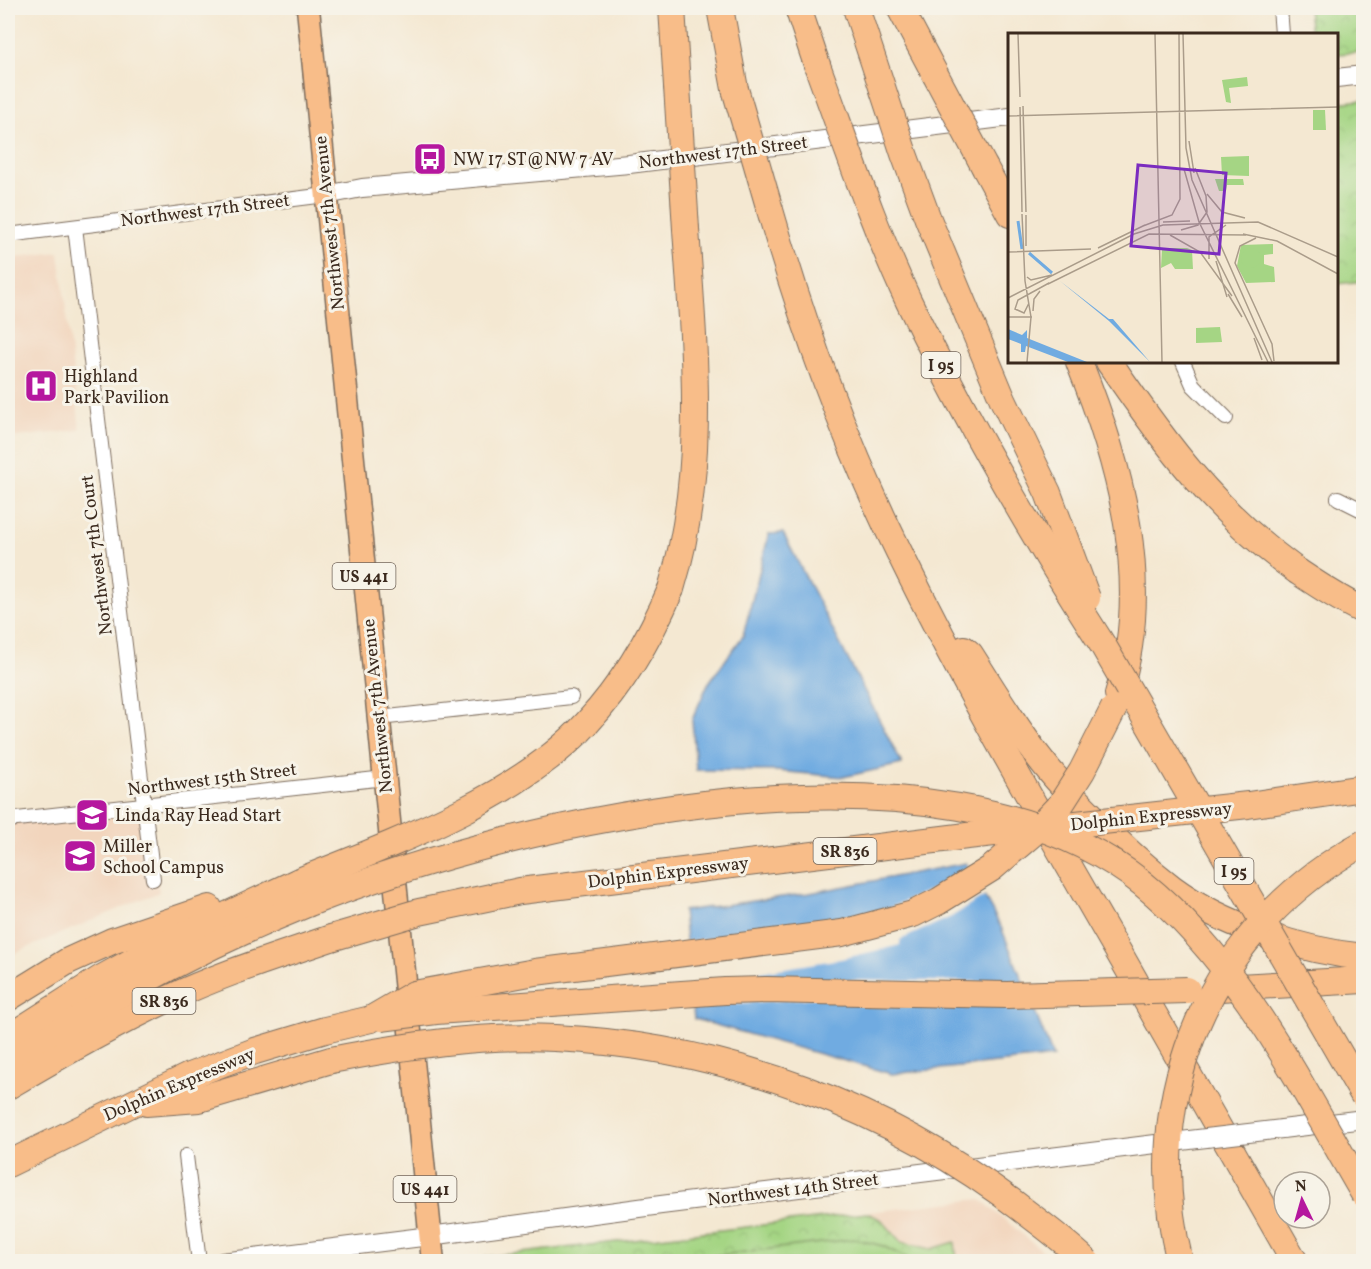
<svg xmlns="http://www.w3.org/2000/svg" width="1371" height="1269" font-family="Vollkorn,serif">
  <defs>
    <pattern id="park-crowns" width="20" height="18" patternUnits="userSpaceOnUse" patternTransform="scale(1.5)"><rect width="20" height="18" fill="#a5d584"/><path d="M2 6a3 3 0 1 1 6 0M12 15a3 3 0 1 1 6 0" fill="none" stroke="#8fb772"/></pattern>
  </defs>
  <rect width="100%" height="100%" fill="#f7f3e8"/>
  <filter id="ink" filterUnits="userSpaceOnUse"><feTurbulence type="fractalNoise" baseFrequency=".0167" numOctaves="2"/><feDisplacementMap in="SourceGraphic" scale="12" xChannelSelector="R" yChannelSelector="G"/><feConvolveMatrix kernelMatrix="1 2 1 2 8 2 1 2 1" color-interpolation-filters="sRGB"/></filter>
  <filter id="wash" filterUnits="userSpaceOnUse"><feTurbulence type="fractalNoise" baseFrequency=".008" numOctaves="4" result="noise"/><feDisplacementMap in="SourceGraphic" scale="24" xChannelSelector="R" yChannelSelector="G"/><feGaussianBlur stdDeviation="1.35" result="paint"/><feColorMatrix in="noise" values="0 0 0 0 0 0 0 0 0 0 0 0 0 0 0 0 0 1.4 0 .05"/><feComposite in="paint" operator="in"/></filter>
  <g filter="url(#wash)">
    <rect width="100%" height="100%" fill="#f4e8d2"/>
    <g fill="#f2d5bd">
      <polygon points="59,252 80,430 8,438 8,258"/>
      <polygon points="144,804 159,892 8,956 8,820"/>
      <polygon points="980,1199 1054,1261 482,1262 486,1257"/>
    </g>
    <g fill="url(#park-crowns)" stroke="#708051" stroke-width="1.5">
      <polygon points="1308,8 1363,8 1363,52 1337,54 1336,34 1311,34"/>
      <polygon points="1363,100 1363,281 1337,284 1337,103"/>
      <polygon points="867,1213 881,1219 901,1242 931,1249 955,1242 957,1261 482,1262 486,1257"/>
    </g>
    <polygon fill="#a5d584" stroke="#708051" stroke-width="1.5" points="855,1239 883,1246 912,1261 670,1261"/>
    <g fill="#70abe1" stroke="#566a80" stroke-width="1.5">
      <polygon points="783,533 902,764 843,777 777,771 696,770 692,720 708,684 743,636 769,534"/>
      <polygon points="966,863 1001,927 1053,1057 892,1074 694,1019 683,911 810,893"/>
    </g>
    <polygon fill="#f4e8d2" points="971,866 987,895 951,917 900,940 900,945 841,959 717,979 1026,982 690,1007 683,942 823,925 889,908 937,887"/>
  </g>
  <g filter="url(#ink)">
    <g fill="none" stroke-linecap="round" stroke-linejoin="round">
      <g stroke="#7c6c5d" stroke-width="16">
        <g id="minor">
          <polyline points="1280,8 1282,34"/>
          <polyline points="75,227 153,879"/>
          <polyline points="8,235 326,195"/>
          <polyline points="1183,362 1193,385 1226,418"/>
          <polyline points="1338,498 1364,511"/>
          <polyline points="379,718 571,697"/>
          <polyline points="8,820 385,778"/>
          <polyline points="186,1156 199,1262"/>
        </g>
      </g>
      <g stroke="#7c6c5d" stroke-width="20">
        <g id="tertiary">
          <polyline points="1336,78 1364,75"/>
          <polyline points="326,195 362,188 629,164 1010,117"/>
          <polyline points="1282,1129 1364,1119"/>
          <polyline points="222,1262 430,1236 661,1205 1180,1141"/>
        </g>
      </g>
      <g stroke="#7c6c5d" stroke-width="25">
        <polyline id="primary" points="308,8 433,1262"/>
      </g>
      <g stroke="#7c6c5d" stroke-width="28">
        <g id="motorway">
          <polyline points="672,8 677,86"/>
          <polyline points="720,8 735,89"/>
          <polyline points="798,8 817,65"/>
          <polyline points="900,8 935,74"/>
          <polyline points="985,168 1010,214"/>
          <path d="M770 210C801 318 839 425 887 527 957 674 1040 816 1122 958 1180 1059 1238 1160 1295 1262"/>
          <path d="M1079 362C1121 466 1153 584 1118 694"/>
          <path d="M1109 362C1166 445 1214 511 1297 571 1318 585 1340 600 1364 611"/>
          <path d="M671 589C707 472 694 349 686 229"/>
          <path d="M964 649 970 654C993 690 1015 727 1041 760 1056 780 1073 797 1090 814 1116 841 1143 866 1172 888 1222 925 1302 951 1364 957"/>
          <polyline points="1220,988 1364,980"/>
          <polyline points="8,998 68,961 112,941 209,908"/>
          <polyline points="8,1038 100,979 155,949 299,881"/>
          <path d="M8 1065C101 1000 201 947 307 904"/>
          <path d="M8 1086C60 1055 113 1025 168 999 220 974 276 957 331 938"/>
          <polyline points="146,1103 199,1099 331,1060"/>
          <polyline points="8,1164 189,1076 255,1051 325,1030 371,1019"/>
        </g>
      </g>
      <use href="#minor" stroke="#fff" stroke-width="14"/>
      <use href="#tertiary" stroke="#fff" stroke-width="18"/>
      <use href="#primary" stroke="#f8bd89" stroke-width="22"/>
      <use href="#motorway" stroke="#f8bd89" stroke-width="26"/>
      <g stroke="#7c6c5d" stroke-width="20" stroke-linecap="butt">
        <polyline id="tertiary-bridge" points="1181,1141 1282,1129"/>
      </g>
      <g stroke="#7c6c5d" stroke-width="28" stroke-linecap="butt">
        <g id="motorway-bridge">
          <polyline points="856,8 904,154 928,219 1003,400 1048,493 1087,598"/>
          <path d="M817 65C846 144 873 226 909 302 966 421 1033 536 1104 647L1364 1096"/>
          <polyline points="935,74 985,168"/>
          <polyline points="677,86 686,229"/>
          <polyline points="735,89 770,210"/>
          <path d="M299 881C392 844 518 798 587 723 624 683 650 638 671 589"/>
          <path d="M307 904C524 818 943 723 1142 883 1242 964 1300 1085 1364 1194"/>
          <polyline points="331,938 419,912 520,891 967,836 1248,805 1364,788"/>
          <polyline points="381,1018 436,1011 725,991 766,990 1007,995 1187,990"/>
          <polyline points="371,1019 414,994 535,972 842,933 913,914 939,901 992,868 1033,833 1061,804 1082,771 1114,708"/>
          <path d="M331 1060C404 1046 480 1034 555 1038 727 1046 892 1108 1027 1213 1047 1228 1068 1244 1087 1262"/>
          <path d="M1180 1262C1137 1094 1212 925 1364 843"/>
        </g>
      </g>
      <use href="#tertiary-bridge" stroke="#fff" stroke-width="18"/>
      <use href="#motorway-bridge" stroke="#f8bd89" stroke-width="26"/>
    </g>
  </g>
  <defs>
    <g id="bus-square" transform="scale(1.725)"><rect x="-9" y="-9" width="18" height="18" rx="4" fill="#b5179e" stroke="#f7f3e8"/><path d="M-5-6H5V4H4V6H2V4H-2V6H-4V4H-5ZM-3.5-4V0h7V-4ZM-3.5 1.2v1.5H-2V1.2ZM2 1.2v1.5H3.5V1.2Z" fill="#fff"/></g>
    <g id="hospital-square" transform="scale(1.725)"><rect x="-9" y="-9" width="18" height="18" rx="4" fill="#b5179e" stroke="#f7f3e8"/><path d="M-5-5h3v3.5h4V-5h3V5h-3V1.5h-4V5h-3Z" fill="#fff"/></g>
    <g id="school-square" transform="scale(1.725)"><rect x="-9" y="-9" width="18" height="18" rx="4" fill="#b5179e" stroke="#f7f3e8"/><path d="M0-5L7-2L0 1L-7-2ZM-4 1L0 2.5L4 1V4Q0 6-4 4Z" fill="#fff"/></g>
    <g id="university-square" transform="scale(1.725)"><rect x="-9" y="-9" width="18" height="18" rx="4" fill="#b5179e" stroke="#f7f3e8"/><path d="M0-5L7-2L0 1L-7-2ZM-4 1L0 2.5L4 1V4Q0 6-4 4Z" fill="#fff"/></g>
  </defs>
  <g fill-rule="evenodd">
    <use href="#bus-square" x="430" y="159"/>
    <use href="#hospital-square" x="41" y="386"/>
    <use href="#school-square" x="92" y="815"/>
    <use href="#university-square" x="80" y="856"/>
  </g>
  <g text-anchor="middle" stroke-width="6" stroke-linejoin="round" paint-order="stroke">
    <g fill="#f7f3e8" stroke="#73665b" stroke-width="1.5">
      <rect x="921.5" y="352" width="39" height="26" rx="4.5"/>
      <rect x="332.5" y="563" width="63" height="26" rx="4.5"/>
      <rect x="813.5" y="838" width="63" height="26" rx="4.5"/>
      <rect x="1214.5" y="858" width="39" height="26" rx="4.5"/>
      <rect x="132.5" y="988" width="63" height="26" rx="4.5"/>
      <rect x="393.5" y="1176" width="63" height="26" rx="4.5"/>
    </g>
    <g font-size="16" font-weight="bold" fill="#3b2a1e">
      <text x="941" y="371">I 95</text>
      <text x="364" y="582">US 441</text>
      <text x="845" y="857">SR 836</text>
      <text x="1234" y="877">I 95</text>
      <text x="164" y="1007">SR 836</text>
      <text x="425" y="1195">US 441</text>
    </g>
    <g font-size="18" fill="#3b2a1e" stroke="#f7f3e8">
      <text transform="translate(723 152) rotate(-7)" y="6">Northwest 17th Street</text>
      <text transform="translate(205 210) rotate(-7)" y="6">Northwest 17th Street</text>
      <text transform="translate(329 223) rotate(-96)" y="6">Northwest 7th Avenue</text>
      <text transform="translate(96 555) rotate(-97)" y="6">Northwest 7th Court</text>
      <text transform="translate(377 706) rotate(-96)" y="6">Northwest 7th Avenue</text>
      <text transform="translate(212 779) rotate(-7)" y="6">Northwest 15th Street</text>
      <text transform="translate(1151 816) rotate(-6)" y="6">Dolphin Expressway</text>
      <text transform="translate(668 872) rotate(-7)" y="6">Dolphin Expressway</text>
      <text transform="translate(179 1084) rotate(-23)" y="6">Dolphin Expressway</text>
      <text transform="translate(793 1189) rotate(-7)" y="6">Northwest 14th Street</text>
    </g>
    <g font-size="18" fill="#3b2a1e" stroke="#f7f3e8" text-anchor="start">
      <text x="453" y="165">NW 17 ST@NW 7 AV</text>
      <text x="64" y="382">Highland<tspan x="64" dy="21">Park Pavilion</tspan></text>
      <text x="115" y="821">Linda Ray Head Start</text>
      <text x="103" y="852">Miller<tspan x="103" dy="21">School Campus</tspan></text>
    </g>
  </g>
  <g transform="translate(1008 33)">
    <rect width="330" height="330" fill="#f4e8d2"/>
    <path d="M305 77H317L318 97H305Z" fill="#a5d584"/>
    <path d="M239 44 240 53 221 55 223 70 218 69 214 47ZM241 123V143L214 142 213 124ZM207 146H235L236 152H219L218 158H211ZM265 211V221L256 222V231L266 234 267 249 238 250 229 233 233 212ZM179 215 184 217 185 236H167L163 230 153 235 154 215ZM212 294 214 309 188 310V295Z" fill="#a5d584"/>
    <path d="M233 225a10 10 0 1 1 20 0a10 10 0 1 1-20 0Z" fill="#a5d584"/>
    <path d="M52 248 101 286H105L142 329 101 288ZM0 296 14 302 19 297V305L79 329H60L18 313 17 319H13V311L0 306Z" fill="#70abe1"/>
    <path fill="none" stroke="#70abe1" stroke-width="3" d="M10 188 14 216M21 220 44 240"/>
    <path fill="none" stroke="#aa9c8a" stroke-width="1.5" d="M10 1 12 64M147 1 154 329M175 1 178 115 184 147 264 329M15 73 18 179M12 74 14 179M0 83 330 74M181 108 186 140M176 136 191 189 260 329M199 161 214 179 237 185M14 181 17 248 23 284 19 329M155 189 182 188M135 193 164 182 172 166 171 1M173 197 190 192 199 179 198 163 187 135M235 201 269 208 330 241M162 202 192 219 224 263M248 205 232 213 227 230 264 311 266 328M18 213V182M90 215 137 192M0 219 83 216M201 226V204L218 192M208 228 219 264M19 244 23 247 44 242M40 251 141 201 238 202M220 261 234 284M0 265 126 201 155 192 250 189 330 224M21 270 16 280 7 276 10 267 41 250M25 278 26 266 32 258M0 284H24M246 305 254 327"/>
    <path fill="#7b2cbf" fill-opacity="0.15" stroke="#7b2cbf" stroke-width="3" d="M130 132 218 140 211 221 123 213Z"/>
    <rect width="330" height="330" fill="none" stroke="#3b2a1e" stroke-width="3"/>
  </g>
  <rect width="1371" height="1269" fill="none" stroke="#f7f3e8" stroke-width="30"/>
  <g transform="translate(1302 1200) rotate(355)"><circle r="28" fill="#f7f3e8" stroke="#aca397" stroke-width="1.5"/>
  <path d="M0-4.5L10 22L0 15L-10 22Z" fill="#b5179e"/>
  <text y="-9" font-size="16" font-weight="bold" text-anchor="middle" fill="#3b2a1e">N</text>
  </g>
</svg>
